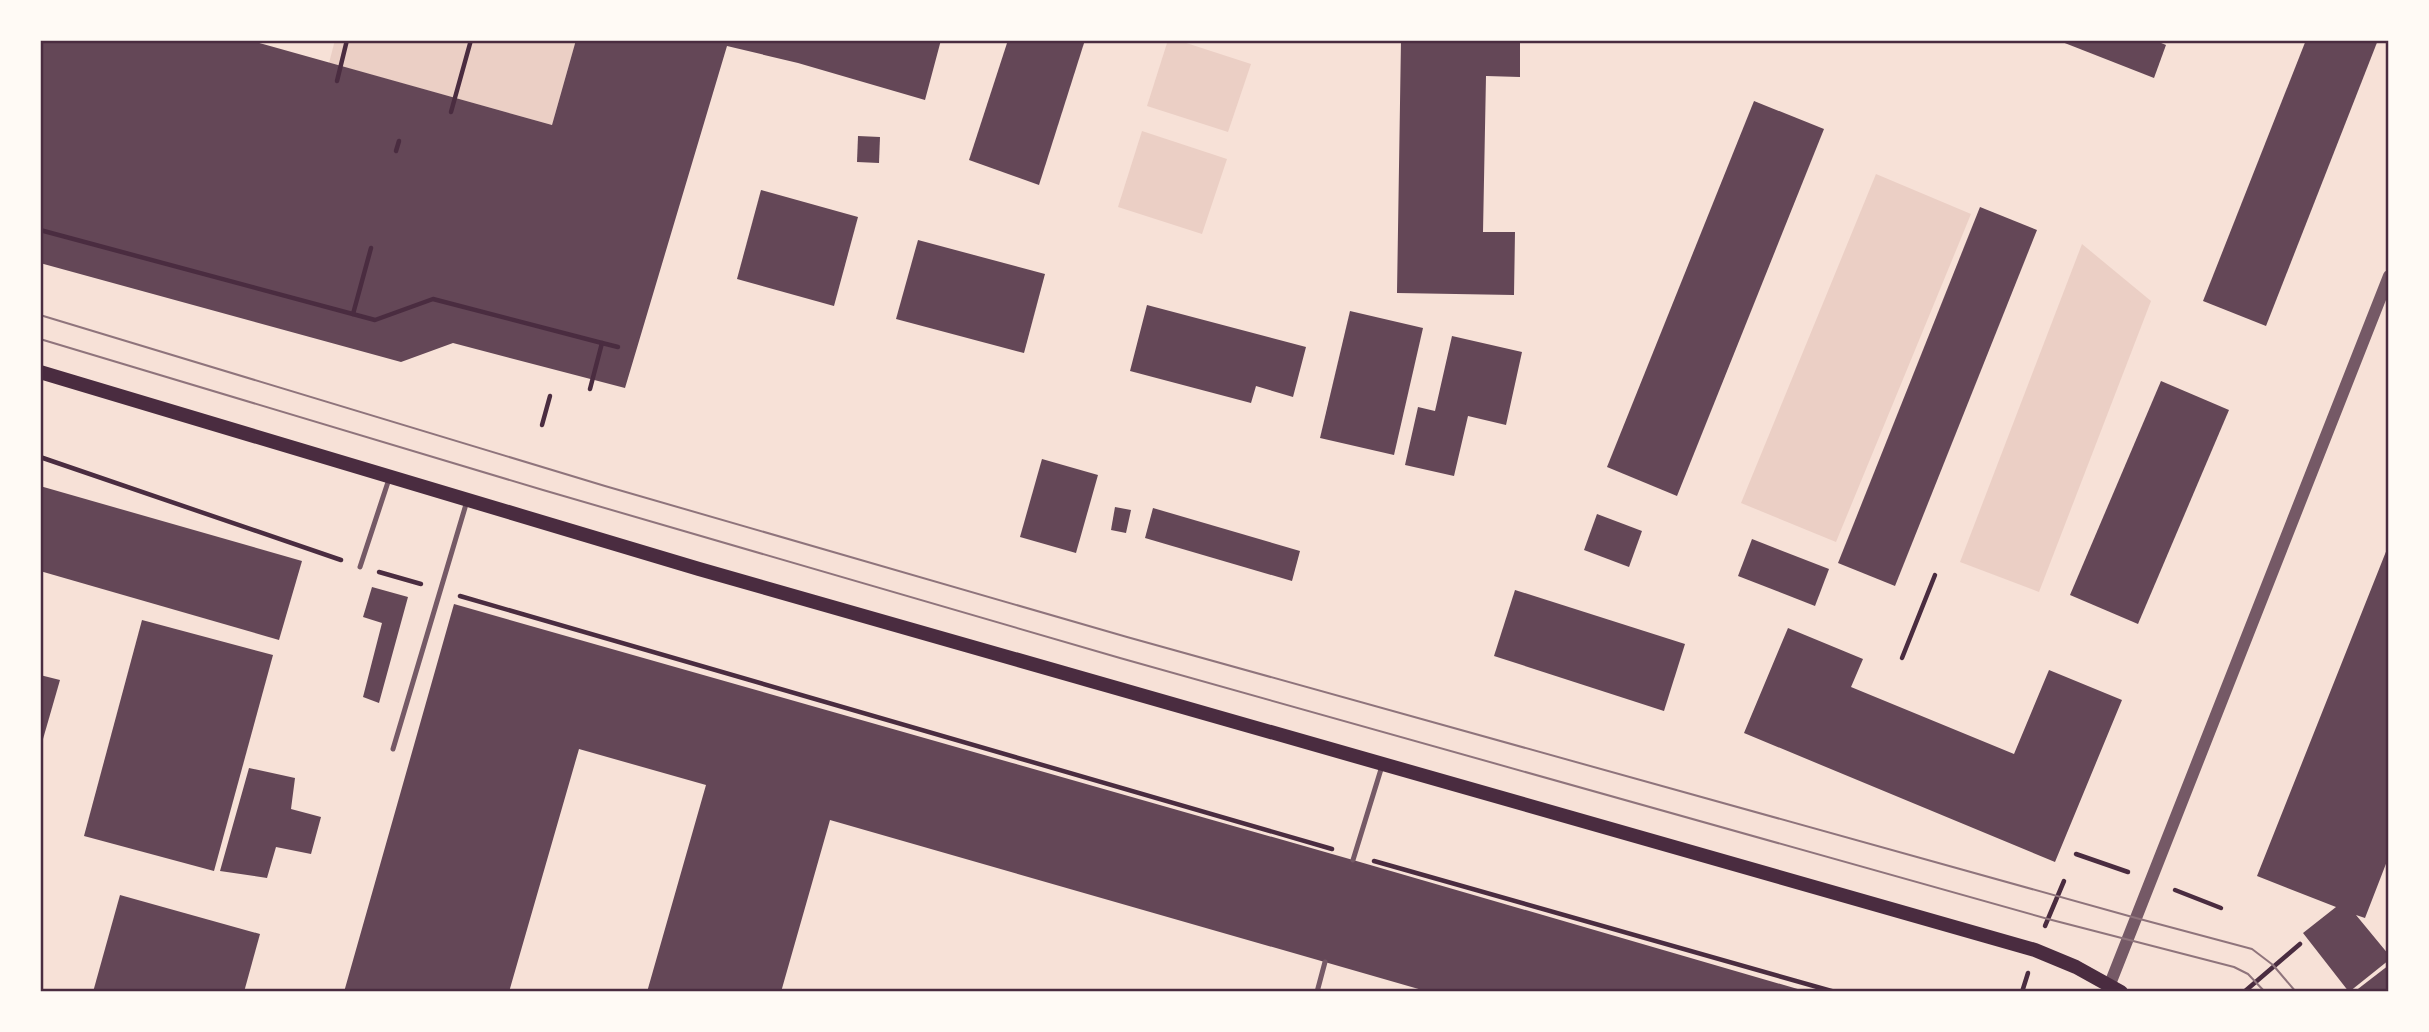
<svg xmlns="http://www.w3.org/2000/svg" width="2429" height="1032" font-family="Montserrat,sans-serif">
  <rect width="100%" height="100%" fill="#f7e1d7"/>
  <g fill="#ebcfc5">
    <polygon points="335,40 576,40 552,125 329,63"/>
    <polygon points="1168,40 1177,40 1251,64 1228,132 1147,106"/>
    <polygon points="1142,131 1227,159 1202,234 1118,207"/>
    <polygon points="1876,174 1971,214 1836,542 1741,503"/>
    <polygon points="2082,244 2151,301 2039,592 1960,562"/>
  </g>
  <g fill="#644757">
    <polygon points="40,40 249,40 552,125 576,40 941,40 925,100 798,63 727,46 625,388 453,343 401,362 40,263"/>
    <polygon points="1008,40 1085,40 1039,185 969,160"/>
    <polygon points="1401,40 1520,40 1520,77 1486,76 1483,232 1515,232 1514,295 1397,293"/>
    <polygon points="2057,40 2154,40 2166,45 2154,78"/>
    <polygon points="2306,40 2378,40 2266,326 2203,301"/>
    <polygon points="1754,101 1824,129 1677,496 1607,467"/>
    <polygon points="858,136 880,137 879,163 857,162"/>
    <polygon points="761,190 858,217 834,306 737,279"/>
    <polygon points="1980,207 2037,230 1895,586 1838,563"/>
    <polygon points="918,240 1045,274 1024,353 896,319"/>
    <polygon points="1147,305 1306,347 1293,397 1256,386 1251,403 1130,371"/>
    <polygon points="1350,311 1423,328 1394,455 1320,438"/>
    <polygon points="1452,336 1522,352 1506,425 1468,416 1454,476 1405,465 1418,407 1435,411"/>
    <polygon points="2161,381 2229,410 2138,624 2070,595"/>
    <polygon points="1042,459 1098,475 1076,553 1020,537"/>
    <polygon points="40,486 302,561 279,640 40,571"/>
    <polygon points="1115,507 1131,510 1126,533 1111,530"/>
    <polygon points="1153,508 1300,551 1292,581 1145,538"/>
    <polygon points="1597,514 1642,531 1629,567 1584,550"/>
    <polygon points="1752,539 1829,569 1815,606 1738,576"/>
    <polygon points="2389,544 2389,856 2365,918 2356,915 2389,955 2389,960 2349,992 2303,933 2336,907 2257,876"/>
    <polygon points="372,587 408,597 379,703 363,697 382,623 363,617"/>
    <polygon points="1515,590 1685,644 1664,711 1494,656"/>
    <polygon points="454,604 1353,860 1808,992 1429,992 830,820 781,992 647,992 706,785 579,749 509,992 344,992"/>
    <polygon points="142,620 273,655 214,871 84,836"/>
    <polygon points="1788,628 1863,659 1851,687 2014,754 2049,670 2122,700 2055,862 1744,733"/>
    <polygon points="40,675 60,680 41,746 40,745"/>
    <polygon points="249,768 295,778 291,809 321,817 311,854 276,847 267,878 220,871"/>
    <polygon points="120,895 260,934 244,992 93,992"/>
    <polygon points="2389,965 2389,992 2354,992"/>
  </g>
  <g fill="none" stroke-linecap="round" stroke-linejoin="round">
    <g stroke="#4a2c40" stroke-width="4.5">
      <polyline points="337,81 347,40"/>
      <polyline points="451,112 471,40"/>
      <polyline points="396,151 399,141"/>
      <polyline points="40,230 375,320 433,299 602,343 590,389"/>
      <polyline points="353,314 371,248"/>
      <polyline points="602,343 618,347"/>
      <polyline points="542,425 550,396"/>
      <polyline points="40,457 341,560"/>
      <polyline points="379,572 421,584"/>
      <polyline points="460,596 1332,849"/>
      <polyline points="1902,658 1935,575"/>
      <polyline points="2076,854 2128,872"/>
      <polyline points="1374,861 1835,992"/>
      <polyline points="2175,890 2221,908"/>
      <polyline points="2045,926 2064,881"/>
      <polyline points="2022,992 2028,973"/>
      <polyline points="2244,992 2300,944"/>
    </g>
    <g stroke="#755966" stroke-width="5">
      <polyline points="360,567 389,479"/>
      <polyline points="393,749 467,501"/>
      <polyline points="1353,860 1382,766"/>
      <polyline points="1317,992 1325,962"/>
    </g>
    <polyline stroke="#755966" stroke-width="12" points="2110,984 2389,276"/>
    <polyline stroke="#4a2c40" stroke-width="14" points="40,372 699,569 2035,950 2076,967 2121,992"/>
    <g stroke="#8f747c" stroke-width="2">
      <polyline points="40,315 605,486 1127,637 2136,918 2252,949 2273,965 2296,992"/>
      <polyline points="40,339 543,490 1120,658 2048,919 2234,967 2248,974 2265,992"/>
    </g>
  </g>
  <rect width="2429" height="1032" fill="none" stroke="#fffaf5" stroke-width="84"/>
  <rect x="42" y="42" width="2345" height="948" fill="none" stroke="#4a2c40" stroke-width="2.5"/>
</svg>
